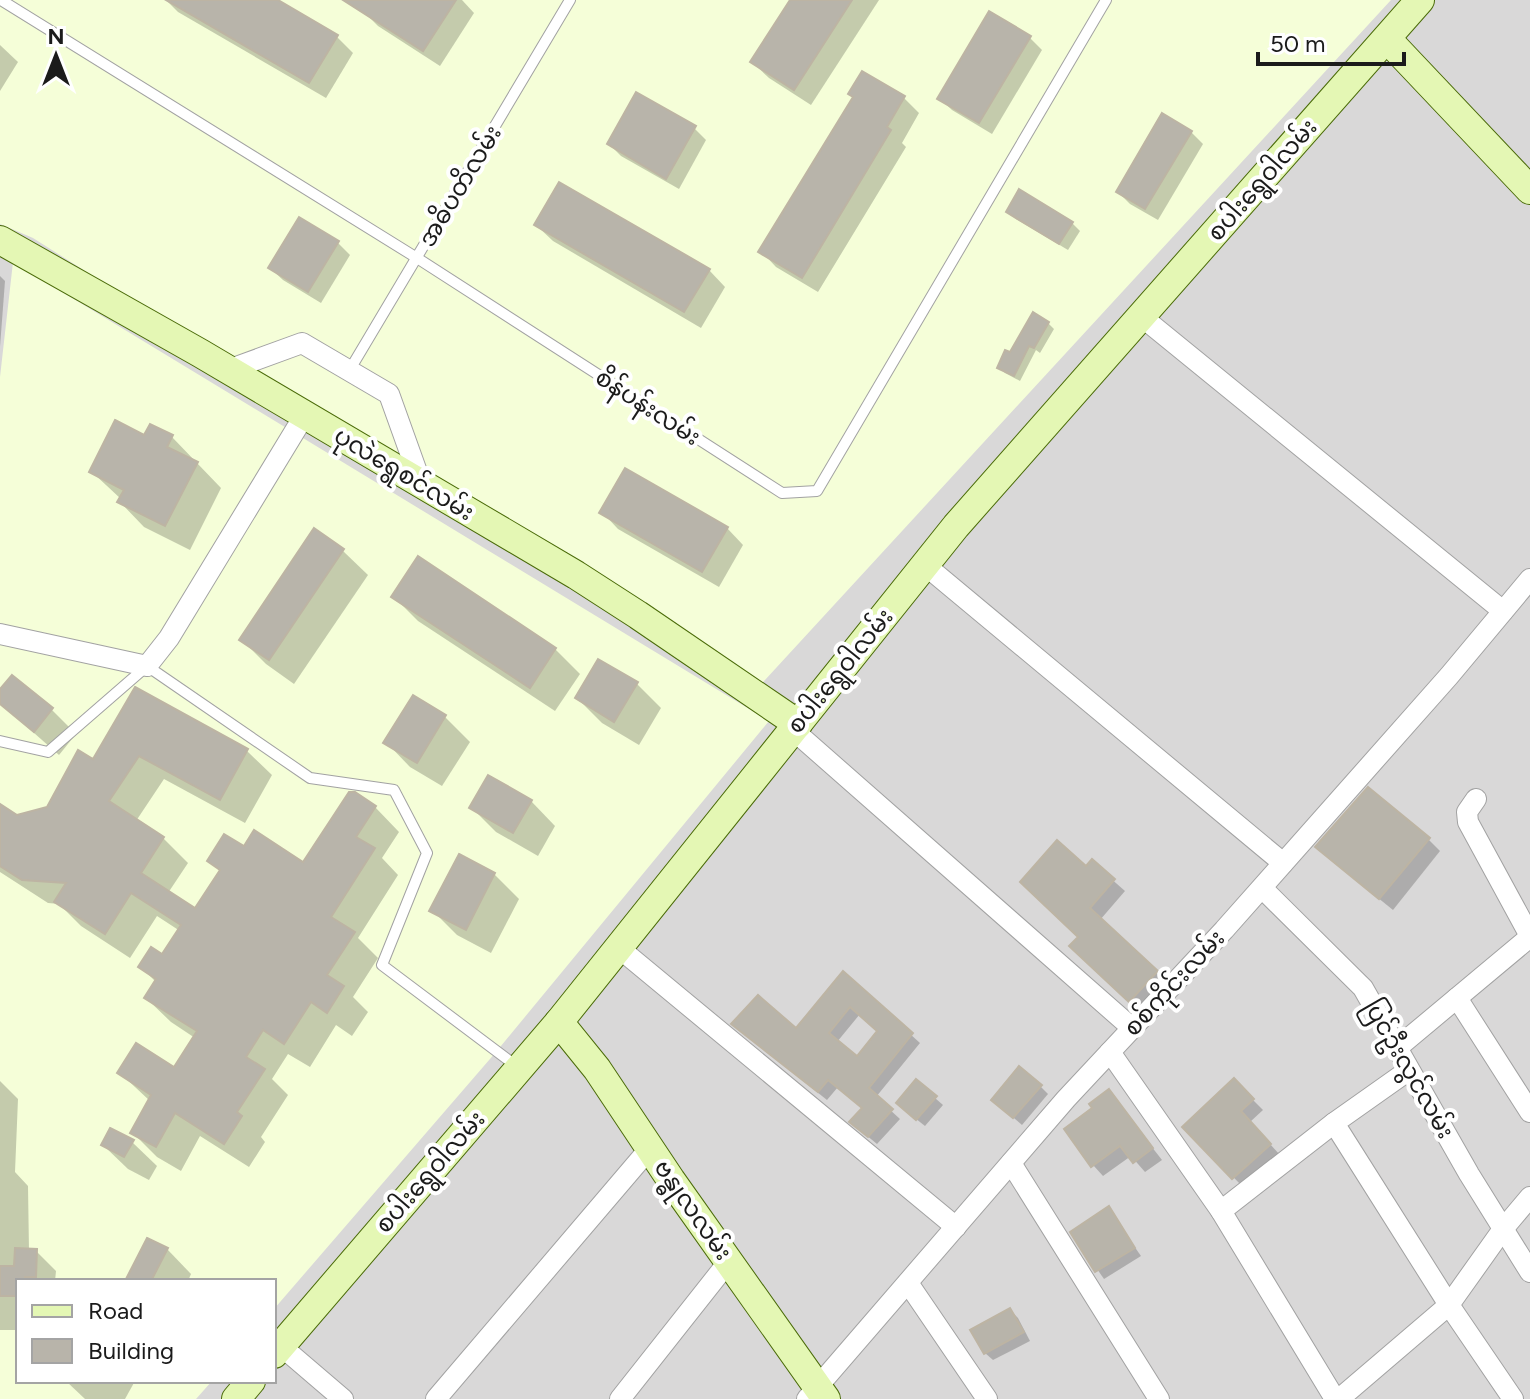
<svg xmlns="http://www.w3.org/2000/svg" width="1530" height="1399" font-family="Figtree,'Noto Sans Myanmar',sans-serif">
  <rect width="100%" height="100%" fill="#ecebe0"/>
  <path fill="#d9d8d8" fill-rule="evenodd" d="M0 0H1530V1399H0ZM18 1281H274V1381H18Z"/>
  <g fill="#f5fed8">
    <polygon points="0,0 1391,0 752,694 33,238 0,224"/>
    <polygon points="13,262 769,721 496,1052 274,1309 274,1281 18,1281 18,1381 212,1381 196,1399 0,1399 0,377"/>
  </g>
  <g fill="#0003" fill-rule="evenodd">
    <polygon points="166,0 274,0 336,36 353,53 326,98 178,12"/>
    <polygon points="359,0 462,0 474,13 440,66 378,26 361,9"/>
    <polygon points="792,0 879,0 811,105 769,78 752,62"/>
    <polygon points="1030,38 1042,50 992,134 952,110 939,98"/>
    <polygon points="0,45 18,62 0,91"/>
    <polygon points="855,98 904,98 919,113 902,143 906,147 818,292 776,267 761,251"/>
    <polygon points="694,128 706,140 679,189 621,156 609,144"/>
    <polygon points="1191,132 1203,144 1158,220 1130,204 1118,192"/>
    <polygon points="1008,211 1072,223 1080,231 1068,250 1016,219"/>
    <polygon points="300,220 338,243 350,255 321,303 283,280 270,268"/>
    <polygon points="536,225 709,270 725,287 701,328 553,241"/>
    <polygon points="0,276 5,281 0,347"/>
    <polygon points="1048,323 1054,329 1040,353 1036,350 1020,381 1005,373 999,367"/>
    <polygon points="172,437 221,488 190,550 144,527 120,502 121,499 92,472 145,438"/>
    <polygon points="602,512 727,528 743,545 719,587 618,529"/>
    <polygon points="315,531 343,551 368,575 294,684 266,664 242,640"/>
    <polygon points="418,559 555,649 580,674 555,711 418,621 394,597"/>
    <polygon points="636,683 661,708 639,745 602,723 577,698"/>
    <polygon points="136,690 247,751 272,775 245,823 164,779 136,821 163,838 188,863 168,893 196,910 221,872 209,860 245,849 304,864 375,807 399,832 382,858 398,875 358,938 378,958 353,997 368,1012 352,1036 336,1025 310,1067 288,1054 272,1079 288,1095 261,1137 265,1142 249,1167 200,1136 181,1171 157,1157 133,1133 150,1101 120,1073 175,1070 195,1038 171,1022 146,998 156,982 141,967 163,957 180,931 157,916 130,958 81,926 59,904 48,903 0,872 0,806 16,817 48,809 93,762"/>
    <polygon points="0,692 52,710 76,734 59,755 0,703"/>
    <polygon points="413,697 445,717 470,742 442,786 410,767 386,742"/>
    <polygon points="531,801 555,826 538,856 496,832 472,808"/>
    <polygon points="1428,839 1440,851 1393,910 1330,859"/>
    <polygon points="1092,862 1125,891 1100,920 1167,983 1141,1011 1083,957 1081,937 1086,869"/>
    <polygon points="494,874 519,899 491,953 457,935 432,910"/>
    <path d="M844 974 920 1043 876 1097 900 1119 877 1144 860 1130 864 1109 838 1087 827 1100 743 1033 797 1031ZM860 1014 880 1032 857 1059 837 1042Z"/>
    <polygon points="0,1081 18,1099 15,1172 28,1186 29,1251 36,1251 56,1271 55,1281 18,1281 18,1330 0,1330"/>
    <polygon points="1234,1081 1263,1110 1250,1122 1280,1155 1244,1188 1184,1127"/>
    <polygon points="1040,1086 1048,1094 1022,1125 1001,1107"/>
    <polygon points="1109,1092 1162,1160 1145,1172 1131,1156 1103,1176 1093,1165 1095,1108"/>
    <polygon points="935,1098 943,1105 925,1126 906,1111"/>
    <polygon points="132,1142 157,1166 149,1180 128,1169 103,1145"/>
    <polygon points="1108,1209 1141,1256 1104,1279 1072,1233"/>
    <polygon points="167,1249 191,1274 188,1281 130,1281"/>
    <polygon points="1010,1310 1018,1318 1030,1341 993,1360 985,1353"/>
    <polygon points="66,1381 135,1381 125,1399 85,1399"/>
  </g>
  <g fill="#b8b4aa" stroke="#bdb4a3" stroke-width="2" fill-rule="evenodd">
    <polygon points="166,0 278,0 338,35 309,83"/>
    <polygon points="343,0 456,0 423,51"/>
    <polygon points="790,0 852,0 794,90 750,62"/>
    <polygon points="989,11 1031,36 979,123 937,99"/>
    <polygon points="862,71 905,96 887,127 891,130 802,278 758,252 853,97 848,94"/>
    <polygon points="636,92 696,126 666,179 607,144"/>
    <polygon points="1162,113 1192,131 1145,209 1116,192"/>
    <polygon points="559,182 710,269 684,312 534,225"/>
    <polygon points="1019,189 1073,222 1059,244 1006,212"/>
    <polygon points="299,217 339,241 308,292 268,268"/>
    <polygon points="1033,312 1049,322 1034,348 1029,346 1014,376 997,368 1005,350 1010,352"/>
    <polygon points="115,420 144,435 150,424 173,435 167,447 198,462 165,526 117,502 124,490 89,472"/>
    <polygon points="625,468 728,527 702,572 599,513"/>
    <polygon points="314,528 344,549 269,660 239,640"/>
    <polygon points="418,556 556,648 530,688 391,597"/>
    <polygon points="598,659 638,682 614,722 575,698"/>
    <polygon points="12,675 53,708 34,732 0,704 0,689"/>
    <polygon points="135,687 248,749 220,800 139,756 109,801 164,837 141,873 195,908 220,870 207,861 224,834 244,846 254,830 303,862 349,792 355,792 376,806 356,837 375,848 331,917 355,932 327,975 344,986 327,1013 311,1002 284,1044 263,1030 246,1057 265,1069 237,1112 242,1116 224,1144 175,1113 156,1147 130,1133 151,1095 117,1073 136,1043 174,1067 197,1031 144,998 156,979 138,967 151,947 162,954 181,925 131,893 105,934 54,902 66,883 22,880 0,866 0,804 17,815 47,807 78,750 93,759"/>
    <polygon points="413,695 446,715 417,763 383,743"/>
    <polygon points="488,775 532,800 513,833 469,808"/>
    <polygon points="1368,787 1430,838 1379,899 1315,847"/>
    <polygon points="1057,840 1086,866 1092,859 1115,879 1090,908 1158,971 1129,1002 1069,946 1078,937 1020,882"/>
    <polygon points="459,854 495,873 466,930 429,911"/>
    <path d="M843 971 913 1033 869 1088 893 1109 868 1137 849 1122 862 1108 828 1080 818 1092 731 1024 758 995 796 1028ZM850 1007 877 1031 857 1056 829 1033Z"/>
    <polygon points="1019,1066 1042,1085 1013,1118 991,1100"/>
    <polygon points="1234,1078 1254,1099 1241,1111 1271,1144 1232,1179 1182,1127"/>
    <polygon points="916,1079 937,1096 916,1120 896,1103"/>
    <polygon points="1109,1089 1153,1148 1133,1163 1120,1146 1091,1167 1064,1129 1092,1108 1089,1104"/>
    <polygon points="110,1128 134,1140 124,1157 101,1145"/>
    <polygon points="1109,1206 1135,1248 1095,1272 1070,1232"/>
    <polygon points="147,1238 168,1248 151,1281 125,1281"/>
    <polygon points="15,1248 37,1249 36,1277 25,1277 25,1281 18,1281 18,1296 0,1296 0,1266 14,1266"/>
    <polygon points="1010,1308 1024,1332 984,1354 970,1330"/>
  </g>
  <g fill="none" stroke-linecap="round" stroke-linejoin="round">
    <g stroke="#a2a2a2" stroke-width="12">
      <g id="lane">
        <polyline points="1,0 417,258 782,493 817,491 1106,0"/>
        <polyline points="349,371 570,0"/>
        <polyline points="0,741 48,752 147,666 310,778 394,790 427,853 382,965 519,1068"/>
      </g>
    </g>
    <g stroke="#a2a2a2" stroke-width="22">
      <g id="street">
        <polyline points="1142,317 1503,611"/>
        <polyline points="228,370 302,343 389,394 422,486"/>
        <polyline points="925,565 1283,863"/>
        <polyline points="0,634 147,666 169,638 304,416"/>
        <polyline points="792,729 1132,1028"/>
        <polyline points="1476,799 1467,812 1468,822 1530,936"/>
        <polyline points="1262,888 1363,988 1469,1174 1530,1272"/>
        <polyline points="619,948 956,1227"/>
        <polyline points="1457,998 1530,1112"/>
        <polyline points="1397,1048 1530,937"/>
        <polyline points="1110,1052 1221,1211 1335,1399"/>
        <polyline points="1409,1070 1334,1123 1449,1305 1513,1399"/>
        <polyline points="1011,1163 1159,1399"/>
        <polyline points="1221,1211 1334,1123"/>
        <polyline points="908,1283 987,1399"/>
        <polyline points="281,1346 343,1399"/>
        <polyline points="436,1399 650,1148"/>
        <polyline points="620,1399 729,1261"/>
        <polyline points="807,1399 1066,1099 1224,930 1449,676 1530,579"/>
        <polyline points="1339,1399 1449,1305 1503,1229 1530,1197"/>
      </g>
    </g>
    <g stroke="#4a6b08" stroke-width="30">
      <g id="secondary">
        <polyline points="1387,39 1530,190"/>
        <polyline points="0,240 200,353 576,575 638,615 798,724"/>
        <polyline points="559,1022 597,1069 671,1180 826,1399"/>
        <polyline points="274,1354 559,1022 956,526 1420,0"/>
        <polyline points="236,1399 251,1381"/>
      </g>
    </g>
    <use href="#lane" stroke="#fff" stroke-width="10"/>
    <use href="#street" stroke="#fff" stroke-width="20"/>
    <use href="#secondary" stroke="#e4f7b4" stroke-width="28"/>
  </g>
  <g text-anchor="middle" stroke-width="8" stroke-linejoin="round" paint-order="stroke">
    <g font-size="24" fill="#1b1b1b" stroke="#fff">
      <text transform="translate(1262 180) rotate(-49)" y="8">စပါးရွေဝါလမ်း</text>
      <text transform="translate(460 186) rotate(-59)" y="8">အဓိပတိလမ်း</text>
      <text transform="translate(648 407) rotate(33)" y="8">စိန်ပန်းလမ်း</text>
      <text transform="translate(404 474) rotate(31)" y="8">ပုလဲရွေစင်လမ်း</text>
      <text transform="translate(840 671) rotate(-51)" y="8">စပါးရွေဝါလမ်း</text>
      <text transform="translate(1174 983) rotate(-47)" y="8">စစ်ကိုင်းလမ်း</text>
      <text transform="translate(1409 1069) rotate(60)" y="8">ပြင်ဦးလွင်လမ်း</text>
      <text transform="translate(430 1172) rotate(-49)" y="8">စပါးရွေဝါလမ်း</text>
      <text transform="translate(693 1210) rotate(55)" y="8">ဗန္ဓုလလမ်း</text>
    </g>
  </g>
  <rect x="16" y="1279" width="260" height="104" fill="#ffffff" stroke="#a4a4a4" stroke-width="2"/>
  <rect x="32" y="1305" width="40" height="12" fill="#e4f7b4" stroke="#a4a4a4" stroke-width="2"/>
  <text x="88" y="1319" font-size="24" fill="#1b1b1b">Road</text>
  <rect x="32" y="1339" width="40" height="24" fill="#b8b4aa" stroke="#a4a4a4" stroke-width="2"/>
  <text x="88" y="1359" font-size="24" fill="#1b1b1b">Building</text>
  <g transform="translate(56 56)" stroke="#ffffff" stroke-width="6" paint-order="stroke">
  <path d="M0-6L14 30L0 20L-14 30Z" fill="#1b1b1b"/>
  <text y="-12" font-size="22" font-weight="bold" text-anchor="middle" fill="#1b1b1b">N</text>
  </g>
  <path d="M1258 52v12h146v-12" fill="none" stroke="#1b1b1b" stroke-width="4"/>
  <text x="1270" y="52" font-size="24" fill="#1b1b1b" stroke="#ffffff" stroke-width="6" paint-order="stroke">50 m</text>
</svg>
